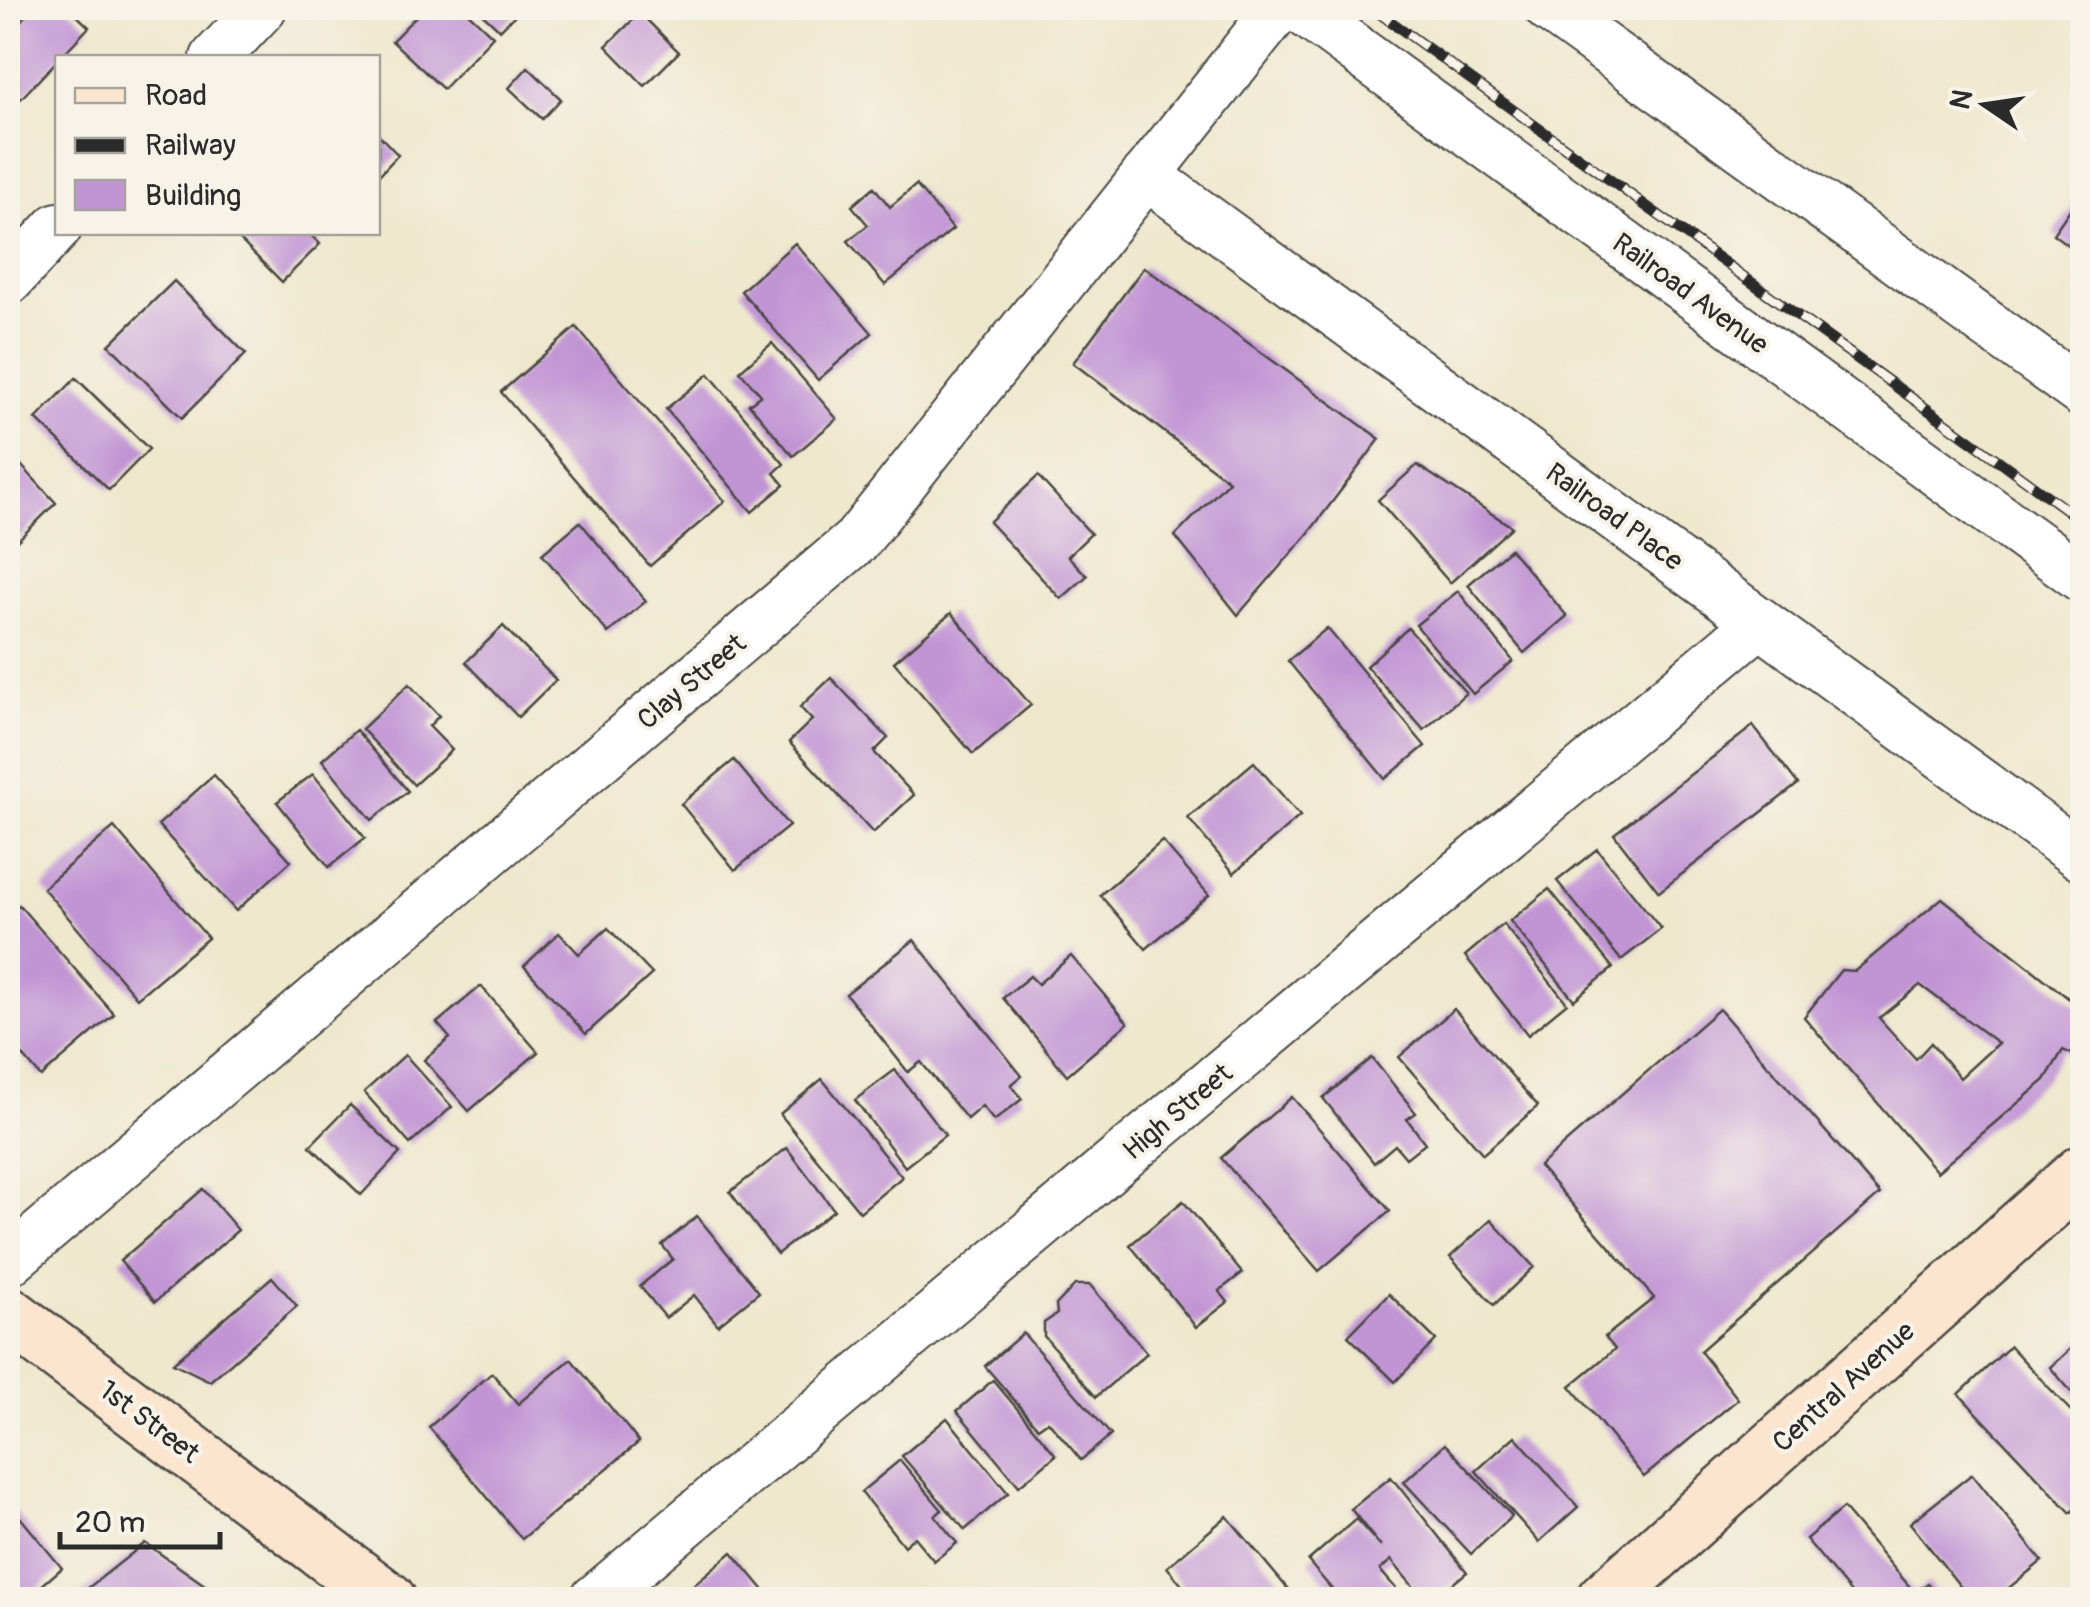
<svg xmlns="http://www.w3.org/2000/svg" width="2090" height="1607" font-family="Pangolin,sans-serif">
  <rect width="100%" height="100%" fill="#f7f3e8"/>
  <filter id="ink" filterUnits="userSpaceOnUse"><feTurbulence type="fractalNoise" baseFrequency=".01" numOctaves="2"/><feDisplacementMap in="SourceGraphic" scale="20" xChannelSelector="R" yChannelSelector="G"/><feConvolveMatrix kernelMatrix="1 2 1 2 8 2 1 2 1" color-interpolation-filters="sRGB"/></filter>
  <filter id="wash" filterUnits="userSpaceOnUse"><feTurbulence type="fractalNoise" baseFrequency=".0048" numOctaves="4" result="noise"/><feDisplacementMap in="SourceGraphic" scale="40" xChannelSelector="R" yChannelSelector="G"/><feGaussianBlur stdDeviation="2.25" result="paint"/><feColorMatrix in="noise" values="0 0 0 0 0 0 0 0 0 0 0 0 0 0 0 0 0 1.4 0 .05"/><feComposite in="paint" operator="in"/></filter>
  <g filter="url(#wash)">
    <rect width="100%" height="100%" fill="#eee8cd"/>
    <g id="blocks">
      <g fill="#c194d4" fill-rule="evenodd">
        <polygon points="33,8 69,8 89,27 14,106 8,100 8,34"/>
        <polygon points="424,8 463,8 493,36 443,89 392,41"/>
        <polygon points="476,8 522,8 500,30"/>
        <polygon points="640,13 679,52 645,86 606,46"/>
        <polygon points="528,67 561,99 542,119 509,88"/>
        <polygon points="378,134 398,155 378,176"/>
        <polygon points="916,185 953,229 885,285 848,241 868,225 852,206 874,187 890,207"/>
        <polygon points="2082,192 2082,256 2053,234"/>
        <polygon points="232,232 308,232 320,244 282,282"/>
        <polygon points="795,243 872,333 818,380 741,291"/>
        <polygon points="1144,267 1380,439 1307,535 1238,615 1175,536 1229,481 1073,363"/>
        <polygon points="174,281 246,354 182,418 109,345"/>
        <polygon points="576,327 725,501 650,566 501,392"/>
        <polygon points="772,343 837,419 793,456 749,404 761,395 740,371"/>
        <polygon points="709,374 784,464 774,473 784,485 752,512 666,409"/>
        <polygon points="76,378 149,449 109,490 36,419"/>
        <polygon points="8,451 56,503 15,543 8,535"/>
        <polygon points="1417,465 1512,527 1450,583 1378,500"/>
        <polygon points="1038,476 1091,534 1068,556 1087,576 1061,599 989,522"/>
        <polygon points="580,522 646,601 608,633 542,554"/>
        <polygon points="1510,549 1567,616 1524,653 1468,585"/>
        <polygon points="1458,591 1513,661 1473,694 1416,625"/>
        <polygon points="951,613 1031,705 973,754 894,662"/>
        <polygon points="503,626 556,680 518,717 466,662"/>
        <polygon points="1327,628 1425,746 1385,779 1288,661"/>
        <polygon points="1408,628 1466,693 1424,730 1366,666"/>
        <polygon points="831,678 888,738 874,752 914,795 873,833 789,742 812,720 800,707"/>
        <polygon points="409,684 439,716 429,726 452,750 414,785 362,729"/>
        <polygon points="1753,726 1798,784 1659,892 1614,834"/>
        <polygon points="356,730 408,791 372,820 322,760"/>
        <polygon points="734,760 789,826 735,870 681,804"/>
        <polygon points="1254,762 1300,816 1234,873 1188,818"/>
        <polygon points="313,774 365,838 329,867 277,802"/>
        <polygon points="214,775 291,861 236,911 158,825"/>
        <polygon points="114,827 208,938 137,998 43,888"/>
        <polygon points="1162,841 1209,895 1146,949 1100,895"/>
        <polygon points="1597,849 1661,929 1621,960 1557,881"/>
        <polygon points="1549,889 1613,968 1574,1000 1510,921"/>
        <path d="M1942 898 2082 1009V1042L2074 1055 2063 1050 2045 1080 1937 1172 1804 1017 1841 970 1855 971ZM1920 985 1998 1043 1960 1078 1931 1043 1916 1059 1879 1018Z"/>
        <polygon points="19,905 114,1014 41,1077 8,1038 8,916"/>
        <polygon points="1503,924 1567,1003 1528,1035 1465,956"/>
        <polygon points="608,928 652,974 586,1034 524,966 559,933 579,954"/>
        <polygon points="914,940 1022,1076 1011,1085 1022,1099 994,1121 982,1106 967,1119 921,1062 908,1072 846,994"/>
        <polygon points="1071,956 1128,1023 1067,1075 1003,998 1030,976 1038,984"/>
        <polygon points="481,986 538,1052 469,1111 424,1060 450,1038 437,1023"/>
        <polygon points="1454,1009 1538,1106 1483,1154 1399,1057"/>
        <polygon points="1719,1009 1880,1194 1700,1351 1738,1399 1644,1477 1570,1386 1615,1349 1605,1337 1654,1298 1539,1166"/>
        <polygon points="405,1055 452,1107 410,1144 364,1092"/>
        <polygon points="1372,1058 1416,1113 1407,1119 1425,1143 1406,1158 1395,1145 1374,1163 1323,1098"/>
        <polygon points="895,1070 945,1135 905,1167 855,1100"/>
        <polygon points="822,1079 902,1177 860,1212 780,1114"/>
        <polygon points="1292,1097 1390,1211 1319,1271 1221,1158"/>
        <polygon points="350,1105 400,1153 361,1195 310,1146"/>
        <polygon points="787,1148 834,1210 777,1254 730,1192"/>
        <polygon points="203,1189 238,1230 155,1302 120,1261"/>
        <polygon points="1183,1201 1242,1273 1219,1291 1228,1302 1196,1327 1130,1245"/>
        <polygon points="697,1216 759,1292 718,1325 694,1295 666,1318 640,1286 673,1259 662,1245"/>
        <polygon points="1491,1220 1534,1267 1494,1305 1450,1257"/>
        <polygon points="272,1277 297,1306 210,1381 173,1363"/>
        <polygon points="1075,1285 1090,1285 1147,1353 1096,1397 1044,1336 1044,1323 1057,1314 1056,1305"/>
        <polygon points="1389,1294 1436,1340 1395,1382 1348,1336"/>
        <polygon points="1023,1333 1111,1435 1081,1460 1048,1421 1038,1428 985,1366"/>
        <polygon points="2082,1338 2082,1404 2050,1367"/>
        <polygon points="2010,1346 2082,1423 2082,1502 2071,1513 1959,1394"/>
        <polygon points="571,1359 639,1442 522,1539 429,1427 492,1373 518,1404"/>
        <polygon points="993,1380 1056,1455 1019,1486 957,1411"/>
        <polygon points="947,1418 1008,1493 965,1530 902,1456"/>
        <polygon points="1515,1436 1578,1507 1539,1542 1476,1471"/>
        <polygon points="1445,1444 1512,1516 1471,1554 1404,1482"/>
        <polygon points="900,1460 942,1510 935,1516 957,1543 934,1561 914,1537 904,1546 861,1492"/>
        <polygon points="1972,1474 2042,1561 1994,1600 1971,1600 1910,1523"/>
        <path d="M1391 1477 1467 1572 1433 1600H1341L1308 1561 1356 1519 1381 1547 1351 1509ZM1391 1560 1416 1590 1405 1599 1380 1570Z"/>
        <polygon points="1843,1508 1915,1593 1928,1583 1942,1600 1857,1600 1806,1539"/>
        <polygon points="15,1511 62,1568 25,1600 8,1600 8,1517"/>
        <polygon points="1227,1516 1297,1600 1194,1600 1167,1567"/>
        <polygon points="145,1543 226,1600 73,1600"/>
        <polygon points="732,1552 772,1600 676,1600"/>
      </g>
    </g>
  </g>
  <g filter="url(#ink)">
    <use href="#blocks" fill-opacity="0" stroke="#484743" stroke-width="2.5"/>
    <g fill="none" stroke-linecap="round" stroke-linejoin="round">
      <g stroke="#484743" stroke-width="52">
        <g id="street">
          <polyline points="1299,8 2082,578"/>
          <polyline points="1549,8 2082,393"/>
          <polyline points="215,58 262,8"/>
          <polyline points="1146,175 2082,857"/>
          <polyline points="8,281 58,227"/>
          <polyline points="8,1262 857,540 1279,8"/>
          <polyline points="594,1600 1760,622"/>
        </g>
      </g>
      <g stroke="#484743" stroke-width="60">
        <g id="secondary">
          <polyline points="8,1314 388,1600"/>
          <polyline points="1604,1600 2082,1173"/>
        </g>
      </g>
      <use href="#street" stroke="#fff" stroke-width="48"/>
      <use href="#secondary" stroke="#fbe5cf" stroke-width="55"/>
      <g stroke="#2b2b2b" stroke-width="11">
        <polyline id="rail" points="1372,8 2082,521"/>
      </g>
      <use href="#rail" stroke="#f7f3e8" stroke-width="8" stroke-dasharray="22" stroke-linecap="butt"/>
    </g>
  </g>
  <g text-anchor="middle" stroke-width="8" stroke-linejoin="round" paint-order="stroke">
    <g font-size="28" fill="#2b2b2b" stroke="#f7f3e8">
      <text transform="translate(1691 293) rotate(36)" y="10">Railroad Avenue</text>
      <text transform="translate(1615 516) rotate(36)" y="10">Railroad Place</text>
      <text transform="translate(691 681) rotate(-40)" y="10">Clay Street</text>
      <text transform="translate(1177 1111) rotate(-40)" y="10">High Street</text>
      <text transform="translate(1843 1386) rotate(-42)" y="10">Central Avenue</text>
      <text transform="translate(150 1421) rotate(37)" y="10">1st Street</text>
    </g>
  </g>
  <rect width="2090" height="1607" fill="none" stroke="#f7f3e8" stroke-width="40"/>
  <rect x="55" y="55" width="325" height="180" fill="#f7f3e8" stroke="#a5a39c" stroke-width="2.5"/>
  <rect x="75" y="88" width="50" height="15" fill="#fbe5cf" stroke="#a5a39c" stroke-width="2.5"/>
  <text x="145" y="105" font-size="30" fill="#2b2b2b">Road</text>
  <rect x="75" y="138" width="50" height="15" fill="#2b2b2b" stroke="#a5a39c" stroke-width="2.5"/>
  <text x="145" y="155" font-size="30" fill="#2b2b2b">Railway</text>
  <rect x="75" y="180" width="50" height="30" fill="#c194d4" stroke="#a5a39c" stroke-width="2.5"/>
  <text x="145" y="205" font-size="30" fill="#2b2b2b">Building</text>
  <g transform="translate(1985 105) rotate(283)" stroke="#f7f3e8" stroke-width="8" paint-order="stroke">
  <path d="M0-8L18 38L0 25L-18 38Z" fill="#2b2b2b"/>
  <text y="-15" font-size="28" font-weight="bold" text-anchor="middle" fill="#2b2b2b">N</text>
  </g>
  <path d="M60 1532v15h160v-15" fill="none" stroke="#2b2b2b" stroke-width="5"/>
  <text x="75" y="1532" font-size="30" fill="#2b2b2b" stroke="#f7f3e8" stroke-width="8" paint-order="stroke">20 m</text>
</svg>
